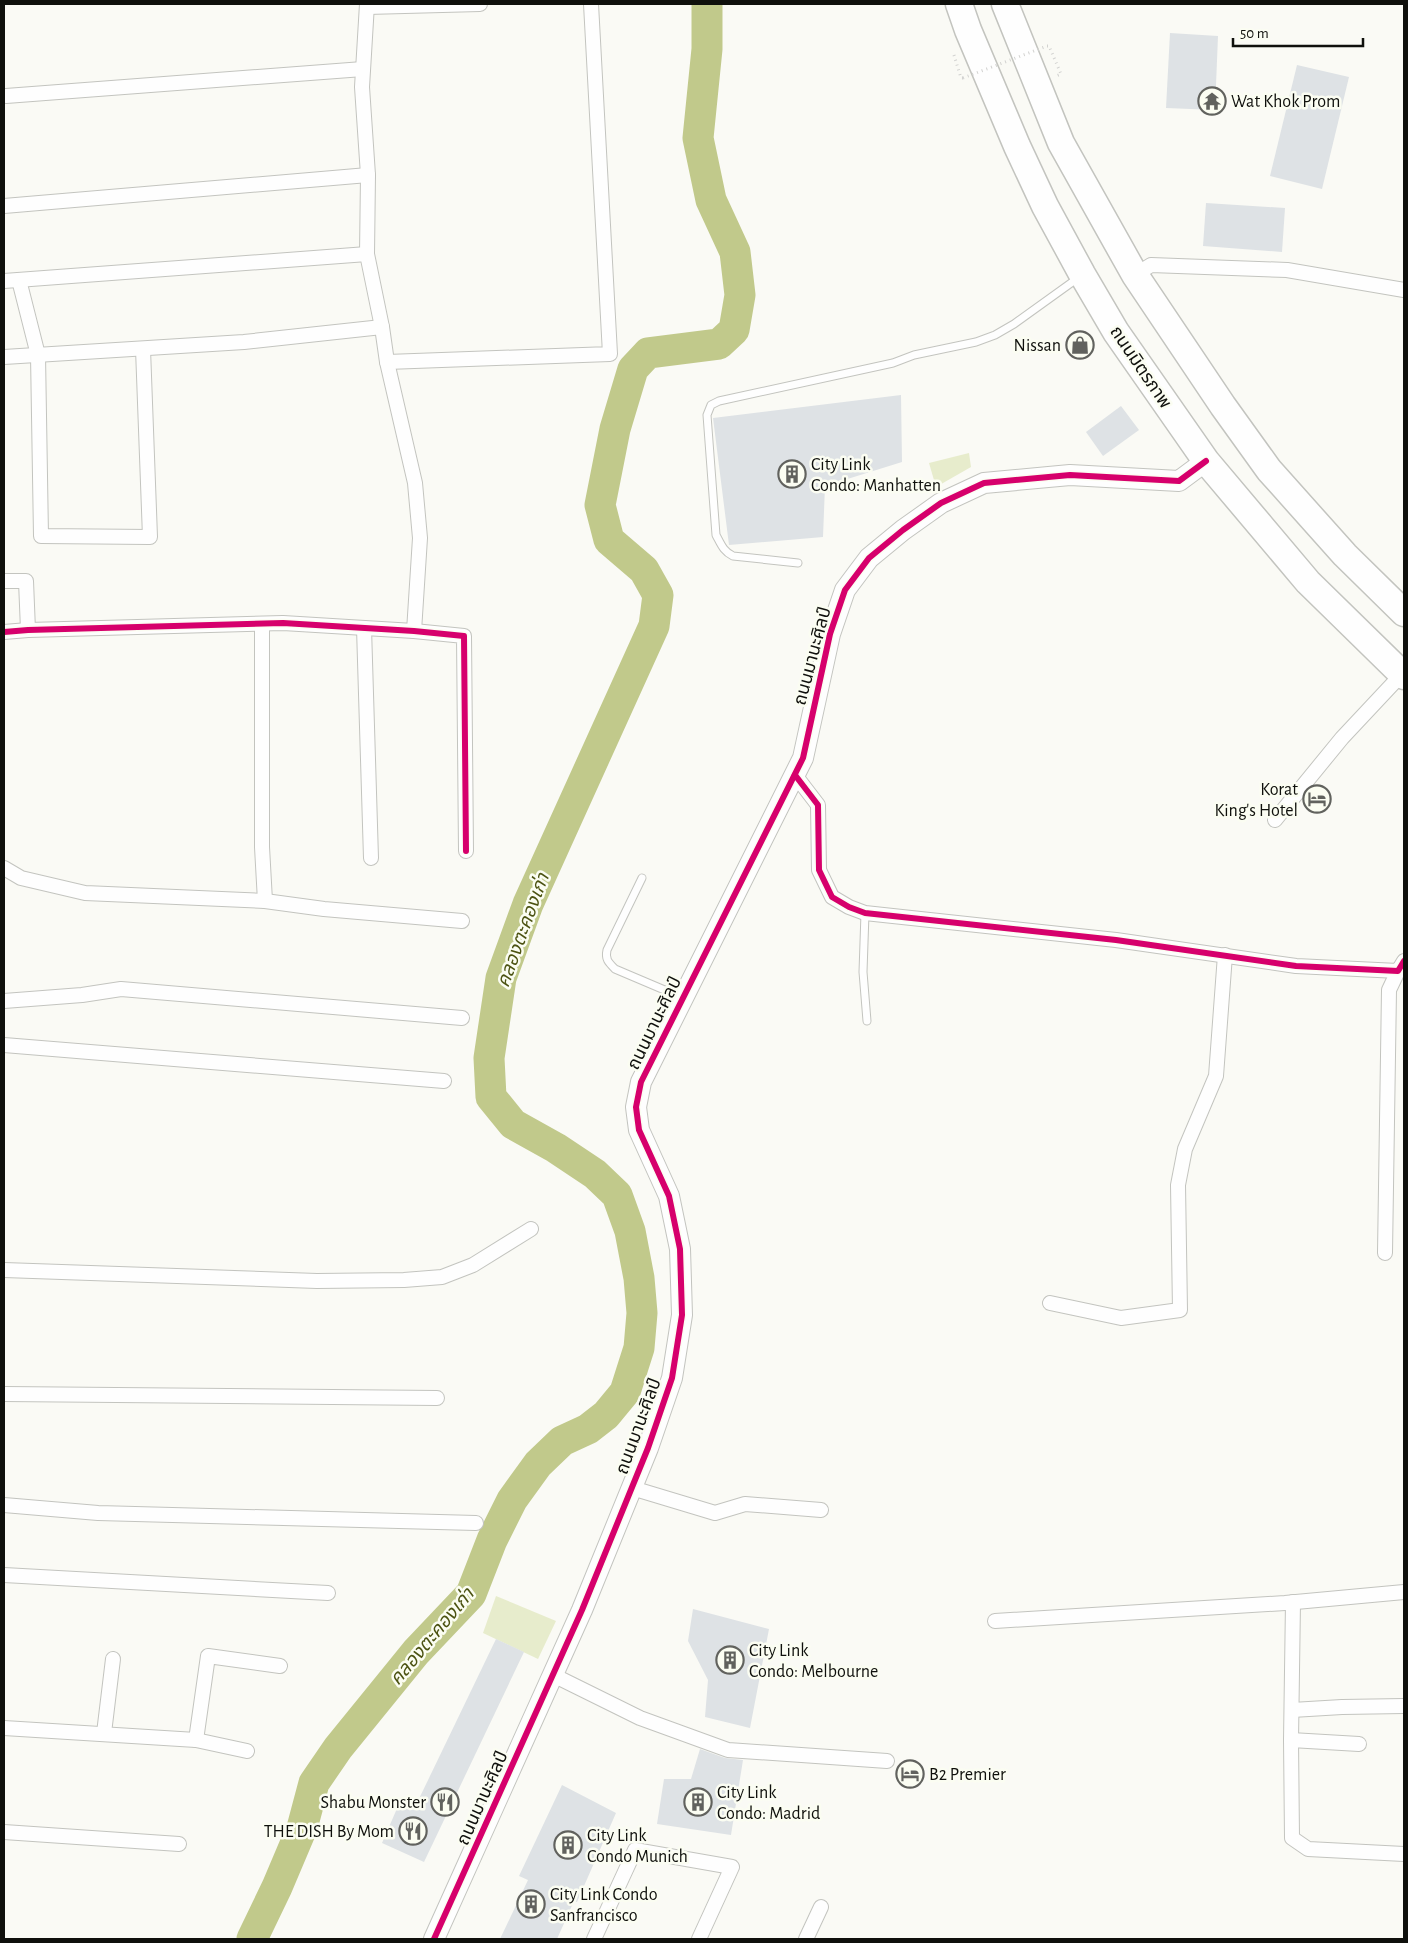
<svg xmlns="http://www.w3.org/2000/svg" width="1408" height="1943" font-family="'Alegreya Sans','Noto Sans Thai',sans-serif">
  <rect width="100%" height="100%" fill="#fafaf5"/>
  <g fill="#e7eccc">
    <polygon points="969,453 971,467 936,487 929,463"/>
    <polygon points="496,1596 556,1621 538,1659 483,1633"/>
  </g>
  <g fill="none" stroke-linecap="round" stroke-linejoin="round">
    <polyline stroke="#c1c98b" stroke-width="31" points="252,1939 277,1887 302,1828 314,1783 338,1748 416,1652 471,1594 492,1540 512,1500 538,1464 562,1441 588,1429 606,1415 625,1392 639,1348 642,1313 639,1278 630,1231 617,1195 595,1174 556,1148 513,1124 491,1097 489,1058 501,978 528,904 654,626 658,595 644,570 609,540 600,505 615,429 633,369 648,353 719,344 734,330 740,295 735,252 711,200 698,138 707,49 707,4"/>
  </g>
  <g fill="#dee2e5">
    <polygon points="1170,33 1218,36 1215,110 1166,108"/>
    <polygon points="1297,65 1349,77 1322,189 1270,176"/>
    <polygon points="1206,203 1285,208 1282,252 1203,246"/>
    <polygon points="901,395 902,462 825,486 823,537 729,545 713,418"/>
    <polygon points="1121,406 1139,430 1103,456 1086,432"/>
    <polygon points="693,1609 769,1629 750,1728 705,1717 708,1680 688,1641"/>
    <polygon points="496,1639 524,1652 424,1862 382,1843 402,1797 416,1805"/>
    <polygon points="700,1749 725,1758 743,1760 731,1835 657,1824 664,1779 691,1779"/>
    <polygon points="562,1785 616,1813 577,1902 574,1901 557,1939 500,1939 528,1880 519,1876"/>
  </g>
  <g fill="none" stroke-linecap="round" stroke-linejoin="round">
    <g stroke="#c3c4bf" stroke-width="9">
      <g id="lane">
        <path d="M798 563 733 556C723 551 721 544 716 535L707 415 711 405 719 401 893 363 914 355 976 342 995 335 1014 324 1078 278"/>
        <path d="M642 878 607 950C605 959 608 962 615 969L681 997"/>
        <polyline points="865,913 863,972 867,1021"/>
      </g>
    </g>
    <g stroke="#c3c4bf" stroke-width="16">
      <g id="street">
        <polyline points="367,4 362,87 368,175 367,254 382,327 387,362 415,483 420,538 414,631"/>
        <polyline points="367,7 480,4"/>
        <polyline points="6,96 363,69"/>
        <polyline points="4,206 368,175"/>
        <polyline points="1135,275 1151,265 1287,270 1404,290"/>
        <polyline points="19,280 38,355 41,536 150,537 143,349"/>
        <polyline points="4,281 367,254"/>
        <polyline points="4,357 244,342 382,327"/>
        <polyline points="387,362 610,354 591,4"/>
        <polyline points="4,581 26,581 28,630"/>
        <polyline points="262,624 262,847 265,901"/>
        <polyline points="364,628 371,858"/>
        <polyline points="4,632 28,630 283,623 414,631 464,636 466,851"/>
        <polyline points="795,775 818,805 819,870 832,897 849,907 865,913 1116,940 1296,966 1398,971 1404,961"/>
        <polyline points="1275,820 1342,738 1402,674"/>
        <polyline points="4,868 21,878 85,893 265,901 324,909 462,921"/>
        <polyline points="4,1001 82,995 121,989 462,1018"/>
        <polyline points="4,1045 444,1081"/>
        <polyline points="1385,1253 1389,990 1398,971"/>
        <polyline points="4,1270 317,1281 404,1280 442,1277 473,1265 531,1229"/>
        <polyline points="1050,1303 1121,1318 1180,1310 1178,1185 1185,1149 1216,1076 1225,955"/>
        <polyline points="4,1394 437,1398"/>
        <polyline points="632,1488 715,1513 745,1504 821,1510"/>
        <polyline points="4,1505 98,1513 476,1523"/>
        <polyline points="4,1575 328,1593"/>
        <polyline points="1293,1602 1291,1740 1292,1838 1308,1849 1404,1854"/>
        <polyline points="995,1621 1285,1603 1404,1592"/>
        <polyline points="553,1675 640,1718 728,1750 887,1761"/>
        <polyline points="1292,1710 1342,1707 1404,1706"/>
        <polyline points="4,1728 196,1740 247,1751"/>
        <polyline points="104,1733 113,1659"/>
        <polyline points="196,1740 208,1656 280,1666"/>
        <polyline points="1291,1740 1359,1744"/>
        <polyline points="4,1832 179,1844"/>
        <polyline points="594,1939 635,1850 732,1867 699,1939"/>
        <polyline points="806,1939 821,1907"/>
      </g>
    </g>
    <g stroke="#c3c4bf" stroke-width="22">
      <polyline id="secondary" points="434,1939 582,1610 648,1448 672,1378 682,1315 680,1249 669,1196 639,1130 636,1107 641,1082 803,758 830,634 845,590 869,558 903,530 941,503 984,483 1070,475 1179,481 1206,461"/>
    </g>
    <g stroke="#c3c4bf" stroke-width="29">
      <g id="highway">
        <polyline points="959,4 968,30 1017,146 1045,206 1082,274 1116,332 1206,461 1308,582 1404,676"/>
        <polyline points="1005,4 1061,143 1135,275 1223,406 1269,470 1345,555 1404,613"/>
      </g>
    </g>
    <g stroke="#d2d2d0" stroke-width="3" stroke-dasharray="1 4" stroke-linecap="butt">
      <polyline points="1047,46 1049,46 1061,74 1056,76"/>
      <polyline points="954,55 961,78 963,78"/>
    </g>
    <use href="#lane" stroke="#fefefe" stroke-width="7"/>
    <use href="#street" stroke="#fefefe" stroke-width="14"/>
    <use href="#secondary" stroke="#fefefe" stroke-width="20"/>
    <use href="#highway" stroke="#fefefe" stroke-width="26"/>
    <polyline stroke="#d2d2d0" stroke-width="3" stroke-dasharray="1 4" stroke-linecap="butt" points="963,78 1047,46"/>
    <g stroke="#fbfdf2" stroke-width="9">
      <g id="cycleway">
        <polyline points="4,632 28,630 283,623 414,631 464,636 466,851"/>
        <polyline points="795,775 818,805 819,870 832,897 849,907 865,913 1116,940 1296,966 1398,971 1404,961"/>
        <polyline points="434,1939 582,1610 648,1448 672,1378 682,1315 680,1249 669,1196 639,1130 636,1107 641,1082 803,758 830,634 845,590 869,558 903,530 941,503 984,483 1070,475 1179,481 1206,461"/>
      </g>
    </g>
    <use href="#cycleway" stroke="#d6006c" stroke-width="6"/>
  </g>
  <defs>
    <g id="temple-ring" transform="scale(1.4375)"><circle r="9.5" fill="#fbfdf2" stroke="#61625e" stroke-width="1.5"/><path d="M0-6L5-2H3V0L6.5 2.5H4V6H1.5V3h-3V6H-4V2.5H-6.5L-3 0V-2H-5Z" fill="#61625e"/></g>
    <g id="shop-ring" transform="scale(1.4375)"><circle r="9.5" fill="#fbfdf2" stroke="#61625e" stroke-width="1.5"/><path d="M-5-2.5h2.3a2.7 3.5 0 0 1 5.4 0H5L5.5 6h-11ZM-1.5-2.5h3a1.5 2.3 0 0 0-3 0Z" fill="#61625e"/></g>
    <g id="building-ring" transform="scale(1.4375)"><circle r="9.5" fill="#fbfdf2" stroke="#61625e" stroke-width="1.5"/><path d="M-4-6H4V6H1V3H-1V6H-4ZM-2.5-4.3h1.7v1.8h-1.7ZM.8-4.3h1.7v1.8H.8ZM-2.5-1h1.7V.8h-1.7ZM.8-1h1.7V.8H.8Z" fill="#61625e"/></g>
    <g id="hotel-ring" transform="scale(1.4375)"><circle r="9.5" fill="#fbfdf2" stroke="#61625e" stroke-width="1.5"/><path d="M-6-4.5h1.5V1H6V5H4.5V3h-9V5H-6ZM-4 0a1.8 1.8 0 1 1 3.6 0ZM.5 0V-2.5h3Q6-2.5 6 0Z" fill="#61625e"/></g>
    <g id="restaurant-ring" transform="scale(1.4375)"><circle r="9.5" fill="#fbfdf2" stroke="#61625e" stroke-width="1.5"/><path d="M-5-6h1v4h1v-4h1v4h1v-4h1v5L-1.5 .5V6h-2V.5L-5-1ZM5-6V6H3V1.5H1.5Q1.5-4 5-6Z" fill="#61625e"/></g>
  </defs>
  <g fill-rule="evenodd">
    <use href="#temple-ring" x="1212" y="101"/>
    <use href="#shop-ring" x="1080" y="345"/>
    <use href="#building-ring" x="792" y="474"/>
    <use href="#hotel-ring" x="1317" y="799"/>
    <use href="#building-ring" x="730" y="1660"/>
    <use href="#hotel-ring" x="910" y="1774"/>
    <use href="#restaurant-ring" x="445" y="1802"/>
    <use href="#building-ring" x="698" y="1802"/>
    <use href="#restaurant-ring" x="413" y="1831"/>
    <use href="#building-ring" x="568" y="1845"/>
    <use href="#building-ring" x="531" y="1904"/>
  </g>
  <g text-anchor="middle" stroke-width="5" stroke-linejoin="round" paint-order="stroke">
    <g font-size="18" fill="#0f100c" stroke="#fbfdf2" text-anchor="start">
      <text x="1231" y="107">Wat Khok Prom</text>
      <text x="1061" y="351" text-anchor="end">Nissan</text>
      <text x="811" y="470">City Link<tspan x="811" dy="21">Condo: Manhatten</tspan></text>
      <text x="1298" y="795" text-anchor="end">Korat<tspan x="1298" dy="21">King's Hotel</tspan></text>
      <text x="749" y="1656">City Link<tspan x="749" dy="21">Condo: Melbourne</tspan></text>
      <text x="929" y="1780">B2 Premier</text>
      <text x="717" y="1798">City Link<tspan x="717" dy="21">Condo: Madrid</tspan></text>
      <text x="426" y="1808" text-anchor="end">Shabu Monster</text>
      <text x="394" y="1837" text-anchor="end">THE DISH By Mom</text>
      <text x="587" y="1841">City Link<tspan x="587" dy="21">Condo Munich</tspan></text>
      <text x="550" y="1900">City Link Condo<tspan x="550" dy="21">Sanfrancisco</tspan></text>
    </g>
    <g font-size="18" fill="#0f100c" stroke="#fbfdf2">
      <text transform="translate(1141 367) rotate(56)" y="6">ถนนมิตรภาพ</text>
      <text transform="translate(812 656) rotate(-75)" y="6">ถนนมานะศิลป์</text>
      <text transform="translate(654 1023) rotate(-64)" y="6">ถนนมานะศิลป์</text>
      <text transform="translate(638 1426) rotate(-70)" y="6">ถนนมานะศิลป์</text>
      <text transform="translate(482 1798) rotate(-66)" y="6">ถนนมานะศิลป์</text>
    </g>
    <g font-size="19" font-style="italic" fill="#4c5312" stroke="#fbfdf2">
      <text transform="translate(522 930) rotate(-70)" y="7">คลองตะคองเก่า</text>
      <text transform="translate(431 1636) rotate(-50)" y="7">คลองตะคองเก่า</text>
    </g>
  </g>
  <rect width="1408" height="1943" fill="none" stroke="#0f100c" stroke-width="10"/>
  <path d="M1233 38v8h130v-8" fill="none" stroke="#0f100c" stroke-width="2.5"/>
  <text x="1240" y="38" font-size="15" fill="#0f100c" stroke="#fbfdf2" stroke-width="4" paint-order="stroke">50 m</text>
</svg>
